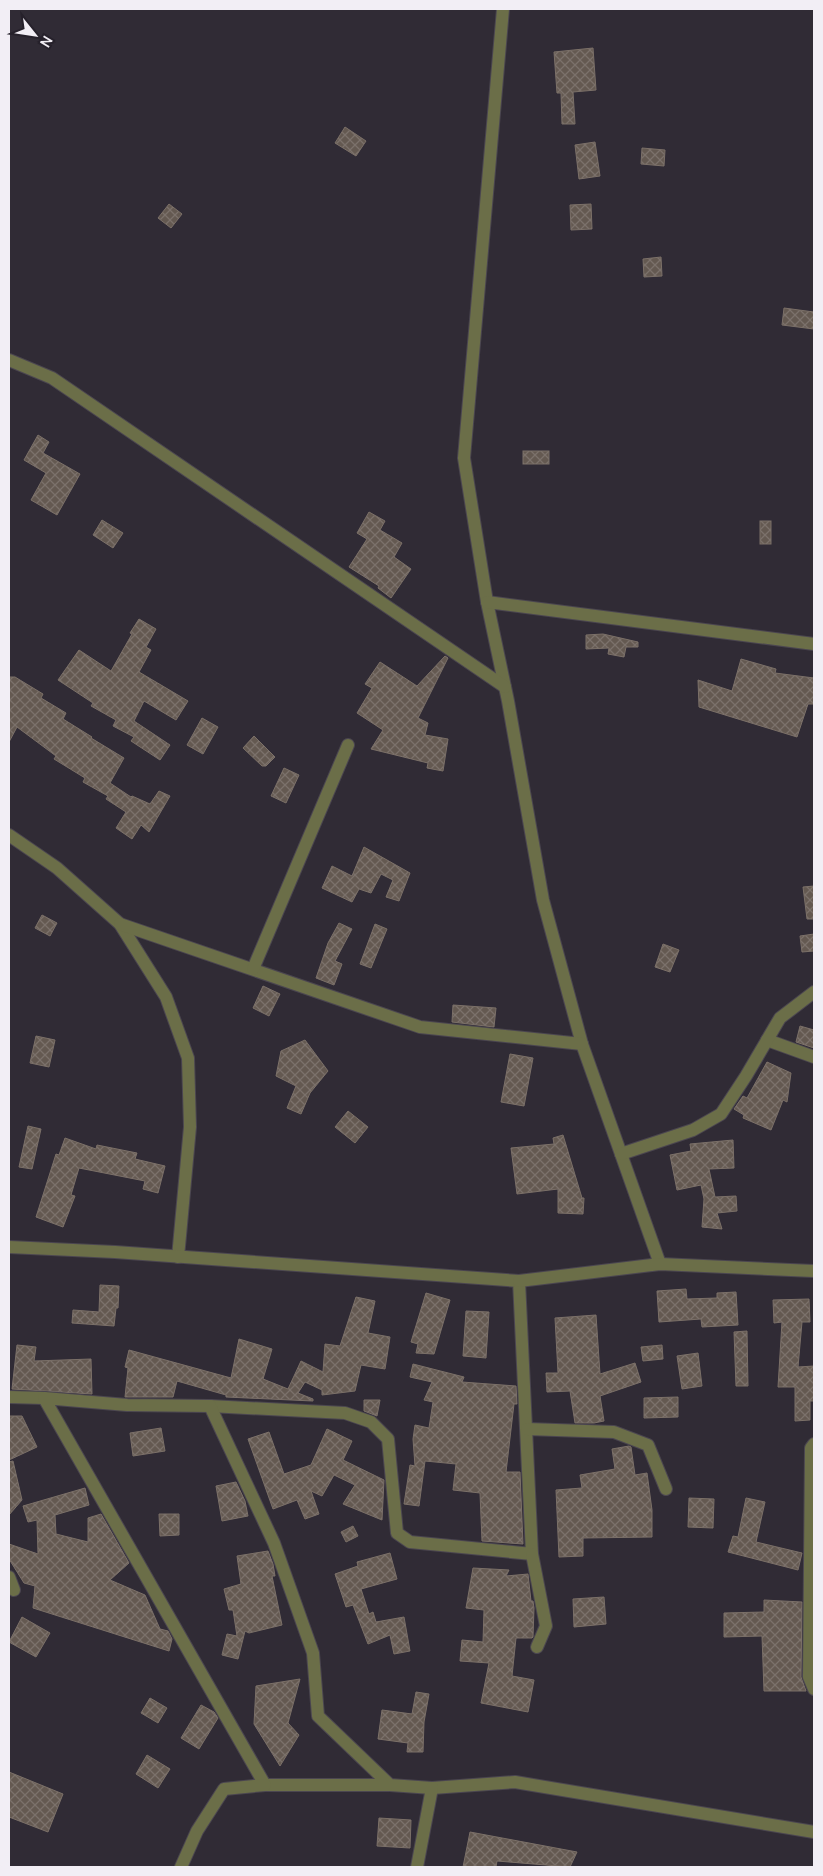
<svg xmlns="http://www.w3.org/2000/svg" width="823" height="1876" font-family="Manrope,sans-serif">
  <defs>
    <pattern id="building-cross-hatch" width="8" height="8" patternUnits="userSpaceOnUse" patternTransform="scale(1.25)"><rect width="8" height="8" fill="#645951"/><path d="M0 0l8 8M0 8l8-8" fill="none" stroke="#7b716b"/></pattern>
  </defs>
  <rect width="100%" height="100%" fill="#302b35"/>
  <g fill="url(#building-cross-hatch)" stroke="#7b7068">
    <polygon points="593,48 596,90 573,92 575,124 562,124 561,93 557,93 554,52"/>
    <polygon points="345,127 366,141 356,156 335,143"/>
    <polygon points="595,142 600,176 579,179 575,145"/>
    <polygon points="642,148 665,150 664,166 641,164"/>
    <polygon points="169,204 182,214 171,228 158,218"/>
    <polygon points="591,204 592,229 571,230 570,205"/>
    <polygon points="661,257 662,276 644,277 643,259"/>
    <polygon points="784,308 814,312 814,329 782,325"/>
    <polygon points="38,435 49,442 43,453 80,474 57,515 31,500 46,473 24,460"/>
    <rect x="523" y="451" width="26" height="13"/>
    <polygon points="369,512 385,521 380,530 402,543 394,557 411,569 391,598 378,588 379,586 349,567 367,539 357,533"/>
    <polygon points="102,520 123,533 113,548 93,535"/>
    <rect x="760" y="521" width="11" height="23"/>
    <polygon points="139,619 156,629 146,647 151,650 139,672 188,701 176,720 144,701 134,721 170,745 160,760 131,741 134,737 113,726 116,720 91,706 93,703 58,680 79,650 111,671 132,634 130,633"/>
    <polygon points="603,634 638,642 638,647 626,647 624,657 608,654 609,648 586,649 586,635"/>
    <polygon points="445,656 448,658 418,718 428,723 425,735 448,739 443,771 427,768 428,763 371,749 383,730 357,713 372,688 365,684 380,662 417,686"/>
    <polygon points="741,659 776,669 775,673 814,678 814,704 808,704 797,737 699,707 698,680 732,691"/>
    <polygon points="9,677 15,677 43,694 41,698 66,713 63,719 92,737 91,738 124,758 110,783 131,797 132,796 150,804 159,791 170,796 149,832 141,825 132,839 116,828 126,812 106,799 108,796 83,782 85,778 54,759 56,756 17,727 9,742"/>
    <polygon points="202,718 218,727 203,754 187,745"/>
    <polygon points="254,736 275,757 266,766 262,766 243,748"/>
    <polygon points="284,768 299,775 286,803 271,796"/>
    <polygon points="364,847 410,873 399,901 386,897 393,880 381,874 371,893 359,889 352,902 322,888 332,866 352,876"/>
    <polygon points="814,886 814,919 807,919 803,887"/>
    <polygon points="42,915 57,923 50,936 35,928"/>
    <polygon points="339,923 352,929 335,961 342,964 334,985 316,978 328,943"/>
    <polygon points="375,924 387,929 371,968 360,964"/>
    <polygon points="814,934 814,951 802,952 800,936"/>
    <polygon points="663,944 679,950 670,972 655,967"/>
    <polygon points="263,986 280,994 269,1016 253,1008"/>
    <polygon points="453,1005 496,1008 494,1027 452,1022"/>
    <polygon points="800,1026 814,1030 814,1048 796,1042"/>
    <polygon points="36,1036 55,1040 49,1067 30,1063"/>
    <polygon points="305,1040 328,1071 310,1093 301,1114 287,1108 296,1086 276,1076 281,1051"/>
    <polygon points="510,1054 533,1058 524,1106 501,1102"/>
    <polygon points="767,1062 791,1073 787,1102 783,1100 771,1130 743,1118 744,1115 734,1109 743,1096 747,1098"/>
    <polygon points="348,1111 368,1127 355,1143 335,1127"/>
    <polygon points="28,1126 41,1129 32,1169 19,1167"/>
    <polygon points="563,1135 582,1198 584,1198 583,1214 558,1213 558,1189 517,1194 511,1148 554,1144 553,1138"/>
    <polygon points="65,1138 96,1149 97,1145 137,1153 135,1159 165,1166 158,1193 143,1189 145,1181 79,1168 71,1195 75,1196 63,1227 36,1217 56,1154 59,1155"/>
    <polygon points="733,1140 734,1168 709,1169 715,1197 736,1196 737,1211 717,1213 722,1229 702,1227 704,1199 701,1185 677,1190 670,1155 691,1151 690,1144"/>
    <polygon points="100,1285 119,1286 118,1308 116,1308 114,1326 72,1323 73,1310 99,1312"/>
    <polygon points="686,1289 687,1299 717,1298 717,1293 736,1292 738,1325 702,1327 701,1319 659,1322 657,1291"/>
    <polygon points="426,1293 450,1300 434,1354 416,1353 418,1344 411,1342"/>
    <polygon points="356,1297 375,1301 368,1333 390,1337 385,1369 361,1365 355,1391 322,1395 322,1390 305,1382 298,1393 313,1399 313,1401 226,1397 226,1395 177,1381 173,1397 125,1397 128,1368 125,1367 129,1350 231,1378 239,1339 272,1349 263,1379 288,1389 301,1361 323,1372 325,1344 340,1346"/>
    <polygon points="809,1299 810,1322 802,1322 798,1367 814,1366 814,1401 810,1401 810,1420 795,1421 795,1387 778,1387 782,1322 774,1323 773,1300"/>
    <polygon points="466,1311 489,1312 486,1358 463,1356"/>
    <polygon points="596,1315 600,1374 635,1363 641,1382 600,1396 604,1421 594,1423 575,1423 570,1391 547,1392 546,1373 558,1373 555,1318"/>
    <polygon points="747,1331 748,1386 736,1386 734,1332"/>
    <polygon points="17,1345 36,1347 34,1361 91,1359 92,1394 12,1389"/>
    <polygon points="662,1345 663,1359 643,1361 641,1347"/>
    <polygon points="698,1353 702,1386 682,1389 677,1356"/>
    <polygon points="413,1364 464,1377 462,1382 516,1386 517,1404 514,1404 506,1472 520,1472 523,1544 482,1541 480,1493 453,1490 456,1464 425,1461 419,1506 404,1504 410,1465 415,1466 413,1439 415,1425 429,1428 433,1402 424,1400 432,1382 410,1377"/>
    <polygon points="678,1397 678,1417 644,1418 644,1398"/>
    <polygon points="364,1400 380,1400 377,1416 364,1411"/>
    <polygon points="9,1416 22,1416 37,1447 9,1460"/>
    <polygon points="161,1428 165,1451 133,1456 130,1433"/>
    <polygon points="327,1429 352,1441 343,1460 384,1480 382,1520 343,1504 355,1485 334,1475 322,1496 311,1491 319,1514 305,1519 297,1500 273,1509 248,1439 269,1432 284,1474 311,1465"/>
    <polygon points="629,1446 631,1447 635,1475 647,1473 652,1510 652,1537 583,1538 583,1556 559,1557 556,1490 582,1488 580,1475 615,1469 612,1449"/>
    <polygon points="13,1461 22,1500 9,1515 9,1462"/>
    <polygon points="236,1482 245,1501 248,1516 222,1521 216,1486"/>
    <polygon points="85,1488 89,1505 55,1515 56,1534 88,1542 88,1518 101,1514 129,1563 110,1580 145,1595 160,1629 168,1631 172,1639 169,1651 33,1608 35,1586 24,1583 9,1559 9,1544 38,1554 37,1520 28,1522 23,1506"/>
    <polygon points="689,1498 714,1499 713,1528 688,1527"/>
    <polygon points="746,1498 765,1502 756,1542 802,1553 798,1570 728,1552 733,1536 738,1537"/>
    <polygon points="159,1514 179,1514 179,1535 160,1536"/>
    <polygon points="353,1526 358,1536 346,1542 341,1532"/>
    <polygon points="268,1551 273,1564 275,1576 272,1576 282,1625 249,1633 245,1631 238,1659 222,1655 227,1634 237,1636 233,1610 229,1610 224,1589 241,1584 237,1556"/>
    <polygon points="390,1553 397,1579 361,1589 369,1614 373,1612 376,1622 404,1617 410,1651 394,1654 390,1635 368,1644 353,1605 346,1607 335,1574 358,1566 357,1562"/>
    <polygon points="473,1568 509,1570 506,1576 528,1574 531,1601 533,1601 534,1608 533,1637 532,1638 516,1638 512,1676 534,1680 528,1712 481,1703 489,1663 460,1661 462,1640 483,1642 484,1610 466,1608"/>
    <polygon points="604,1597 606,1624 574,1627 573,1599"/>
    <polygon points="764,1600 802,1602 801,1677 806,1691 764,1691 762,1636 724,1637 724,1613 764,1612"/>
    <polygon points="22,1617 50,1633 36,1657 9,1642"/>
    <polygon points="300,1679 288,1723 299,1735 280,1766 254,1724 256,1686"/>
    <polygon points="416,1692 429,1694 424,1722 423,1752 407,1752 408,1743 378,1739 382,1710 412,1714"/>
    <polygon points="150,1698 167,1708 158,1723 141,1713"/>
    <polygon points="201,1705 214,1712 218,1718 199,1749 181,1738"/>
    <polygon points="147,1755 170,1769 158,1788 136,1774"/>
    <polygon points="9,1772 63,1794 48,1832 9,1817"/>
    <polygon points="379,1818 411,1820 410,1848 377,1846"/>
    <polygon points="470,1832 577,1852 570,1867 497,1861 496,1867 463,1867"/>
  </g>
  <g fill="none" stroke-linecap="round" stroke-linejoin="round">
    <g stroke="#4b4650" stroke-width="14">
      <g id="street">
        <polyline points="503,9 464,458 487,602 508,701 543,900 582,1044 660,1264"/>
        <polyline points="9,360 52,378 505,687"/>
        <polyline points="487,602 814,644"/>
        <polyline points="9,835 57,868 120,924 166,997 188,1058 190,1127 178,1257"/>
        <polyline points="120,924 420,1027 582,1044"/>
        <polyline points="253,969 348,745"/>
        <polyline points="767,1040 814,1057"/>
        <polyline points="621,1154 693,1130 721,1114 746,1076 780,1018 814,992"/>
        <polyline points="9,1247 115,1252 519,1281 532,1554 410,1542 397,1533 388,1439 371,1422 345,1413 210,1406"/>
        <polyline points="519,1281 660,1264 814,1271"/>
        <polyline points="9,1397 44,1398"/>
        <polyline points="527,1429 614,1432 648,1445 666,1489"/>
        <polyline points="814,1444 811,1448 809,1677 814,1689"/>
        <polyline points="532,1554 546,1626 537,1647"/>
        <polyline points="9,1577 14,1590"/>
        <polyline points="390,1785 318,1716 313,1653 274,1543 210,1406 127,1405 44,1398 265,1785 390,1785 432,1788 515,1782 814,1832"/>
        <polyline points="181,1867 197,1831 224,1789 265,1785"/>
        <polyline points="417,1867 432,1788"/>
      </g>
    </g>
    <use href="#street" stroke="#6b6e48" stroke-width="12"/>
  </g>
  <rect width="823" height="1876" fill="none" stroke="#f2eef5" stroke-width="20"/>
  <g transform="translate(35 35) rotate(120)" stroke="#26212b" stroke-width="4" paint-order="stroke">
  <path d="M0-4L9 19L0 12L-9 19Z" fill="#f2eef5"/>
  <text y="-8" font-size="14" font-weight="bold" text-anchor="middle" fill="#f2eef5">N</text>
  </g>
</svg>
